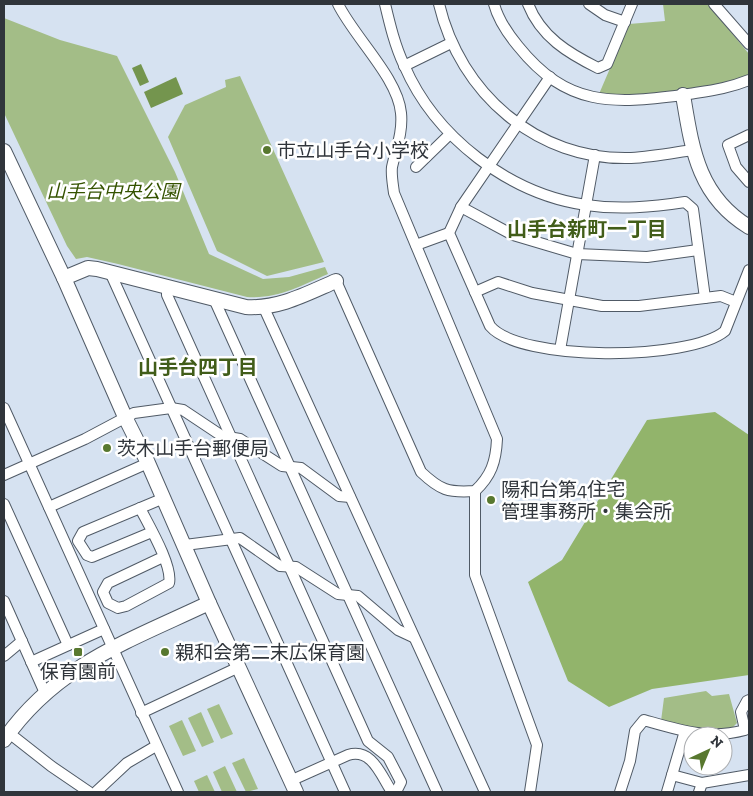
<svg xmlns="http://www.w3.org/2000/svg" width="753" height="796" font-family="'Zilla Slab','Noto Sans JP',serif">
  <rect width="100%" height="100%" fill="#d6e2f1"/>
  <g fill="#a3bd87">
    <polygon points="663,4 708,4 749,54 749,75 731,83 637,98 599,94 629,24 665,21"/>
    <path d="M4 18 60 40 117 56 175 172 209 254 263 279 289 277 325 267 328 274C300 286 278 299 247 297L118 264 87 257 76 259 67 246 4 113Z"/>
    <polygon points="240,76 324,262 267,276 217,251 168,137 185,105 226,87 225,80"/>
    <polygon points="706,691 712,696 729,694 737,723 731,729 700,729 661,721 664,698"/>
    <polygon points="219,704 233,734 221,739 207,709"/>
    <polygon points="201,712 214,742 202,747 188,718"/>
    <polygon points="182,720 196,751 183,756 169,726"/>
    <polygon points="244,758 258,789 246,792 232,763"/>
    <polygon points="225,766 237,792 222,792 213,772"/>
    <polygon points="207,775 215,792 199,792 194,781"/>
  </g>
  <polygon fill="#92b46b" points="715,412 749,435 749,675 652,689 609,707 568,681 528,582 562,560 647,420"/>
  <g fill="#74954e">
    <polygon points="141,64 149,82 140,86 132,68"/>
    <polygon points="176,77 183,94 151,108 144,92"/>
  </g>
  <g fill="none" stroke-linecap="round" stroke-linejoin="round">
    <g stroke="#505a66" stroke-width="12">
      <g id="street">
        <path d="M385 4C390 25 395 46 404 65 435 137 509 194 586 205 620 210 652 207 685 202L693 209 705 298"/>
        <path d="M439 4C460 93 537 161 631 158 652 157 672 153 692 150"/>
        <path d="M494 4C498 19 508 34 518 46 567 107 612 104 683 95 706 91 727 89 749 80"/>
        <path d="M528 4C541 37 568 53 598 68L607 64 632 4"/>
        <polyline points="589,4 605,15 625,22"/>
        <polyline points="714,4 749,44"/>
        <polyline points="404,66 451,43"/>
        <path d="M550 77 461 207 449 233 490 326C520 362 689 361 725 331L749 270"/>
        <polyline points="749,135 728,145 736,167 749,182"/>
        <polyline points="416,167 450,134"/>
        <polyline points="461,207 513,235 577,254 647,257 698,250"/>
        <polyline points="416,245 449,233"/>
        <polyline points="110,272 345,792"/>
        <path d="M336 281 421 472C440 490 448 493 475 491 491 476 496 462 497 439L394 193C393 185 391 175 392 167 396 149 403 132 401 113 398 78 354 37 338 4"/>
        <polyline points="167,286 167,295 368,741 388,757 401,782 397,790"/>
        <polyline points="475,292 498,282 532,293 602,306 639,306 721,296 736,302"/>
        <polyline points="214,299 437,792"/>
        <polyline points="264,308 485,792"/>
        <polyline points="560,350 595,155"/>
        <polyline points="4,408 178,792"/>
        <polyline points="4,475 85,439 134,413 171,408 183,410 222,436 240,439 282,466 301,468 339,496 350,497"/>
        <polyline points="475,491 475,575 537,745 530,792"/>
        <polyline points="4,504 68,645"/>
        <polyline points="49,507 148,463"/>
        <path d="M140 508C148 524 173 566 169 583L126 606 118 608 108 603 103 592 108 583 163 557"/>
        <polyline points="152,532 92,557 87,555 78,541 83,532 164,498"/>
        <polyline points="185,545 240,538 280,566 296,567 338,594 358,596 398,630 413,637"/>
        <polyline points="4,601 45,693"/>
        <polyline points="4,656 22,641"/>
        <polyline points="31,662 104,629"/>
        <polyline points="141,713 239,667"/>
        <polyline points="9,733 51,766 89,792"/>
        <polyline points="672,775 702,783 699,792"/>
        <path d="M290 781 348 755C371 748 380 773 390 789"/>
        <polyline points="702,783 749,775"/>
        <polyline points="96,792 127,763 156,746"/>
        <path d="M620 792 630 761 635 731 644 720C679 730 708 740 745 730L741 712 747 701 749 700"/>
        <polyline points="667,792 685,731"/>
      </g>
    </g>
    <g stroke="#505a66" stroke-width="16">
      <g id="secondary">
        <path d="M683 95C692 149 698 196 749 227"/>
        <polyline points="4,151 64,278 125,417 148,463 209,603 296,792"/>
        <path d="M64 278 88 268 97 269 246 307C279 309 306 294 336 281"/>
        <path d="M4 740C56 665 129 641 209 603"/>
      </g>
    </g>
    <use href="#street" stroke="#fff" stroke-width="10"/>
    <use href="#secondary" stroke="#fff" stroke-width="14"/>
  </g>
  <g fill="#58782f" stroke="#fff" stroke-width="2">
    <circle cx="267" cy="150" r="5"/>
    <circle cx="107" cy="448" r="5"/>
    <circle cx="491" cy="500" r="5"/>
    <rect x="73" y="647" width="10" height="10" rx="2.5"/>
    <circle cx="165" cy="652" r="5"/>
  </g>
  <g text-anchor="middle" stroke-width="5" stroke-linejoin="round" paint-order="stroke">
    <g font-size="19" fill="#30353b" stroke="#fff" text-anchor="start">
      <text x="277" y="157">市立山手台小学校</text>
      <text x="117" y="455">茨木山手台郵便局</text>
      <text x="501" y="496">陽和台第4住宅<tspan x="501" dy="22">管理事務所・集会所</tspan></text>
      <text x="175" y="659">親和会第二末広保育園</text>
      <text x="78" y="678" text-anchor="middle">保育園前</text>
    </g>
    <g font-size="19" font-style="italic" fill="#355300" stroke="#fff">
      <text x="113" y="198">山手台中央公園</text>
    </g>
    <g font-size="20" font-weight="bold" fill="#415d19" stroke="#fff">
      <text x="587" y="236">山手台新町一丁目</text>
      <text x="198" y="374">山手台四丁目</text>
    </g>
  </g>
  <rect width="753" height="796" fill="none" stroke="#30353b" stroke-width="10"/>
  <g transform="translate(708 751) rotate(44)"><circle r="24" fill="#ffffff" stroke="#acaeb1"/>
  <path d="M0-4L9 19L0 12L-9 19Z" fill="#58782f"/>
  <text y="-8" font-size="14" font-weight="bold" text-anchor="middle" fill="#30353b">N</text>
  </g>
</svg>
